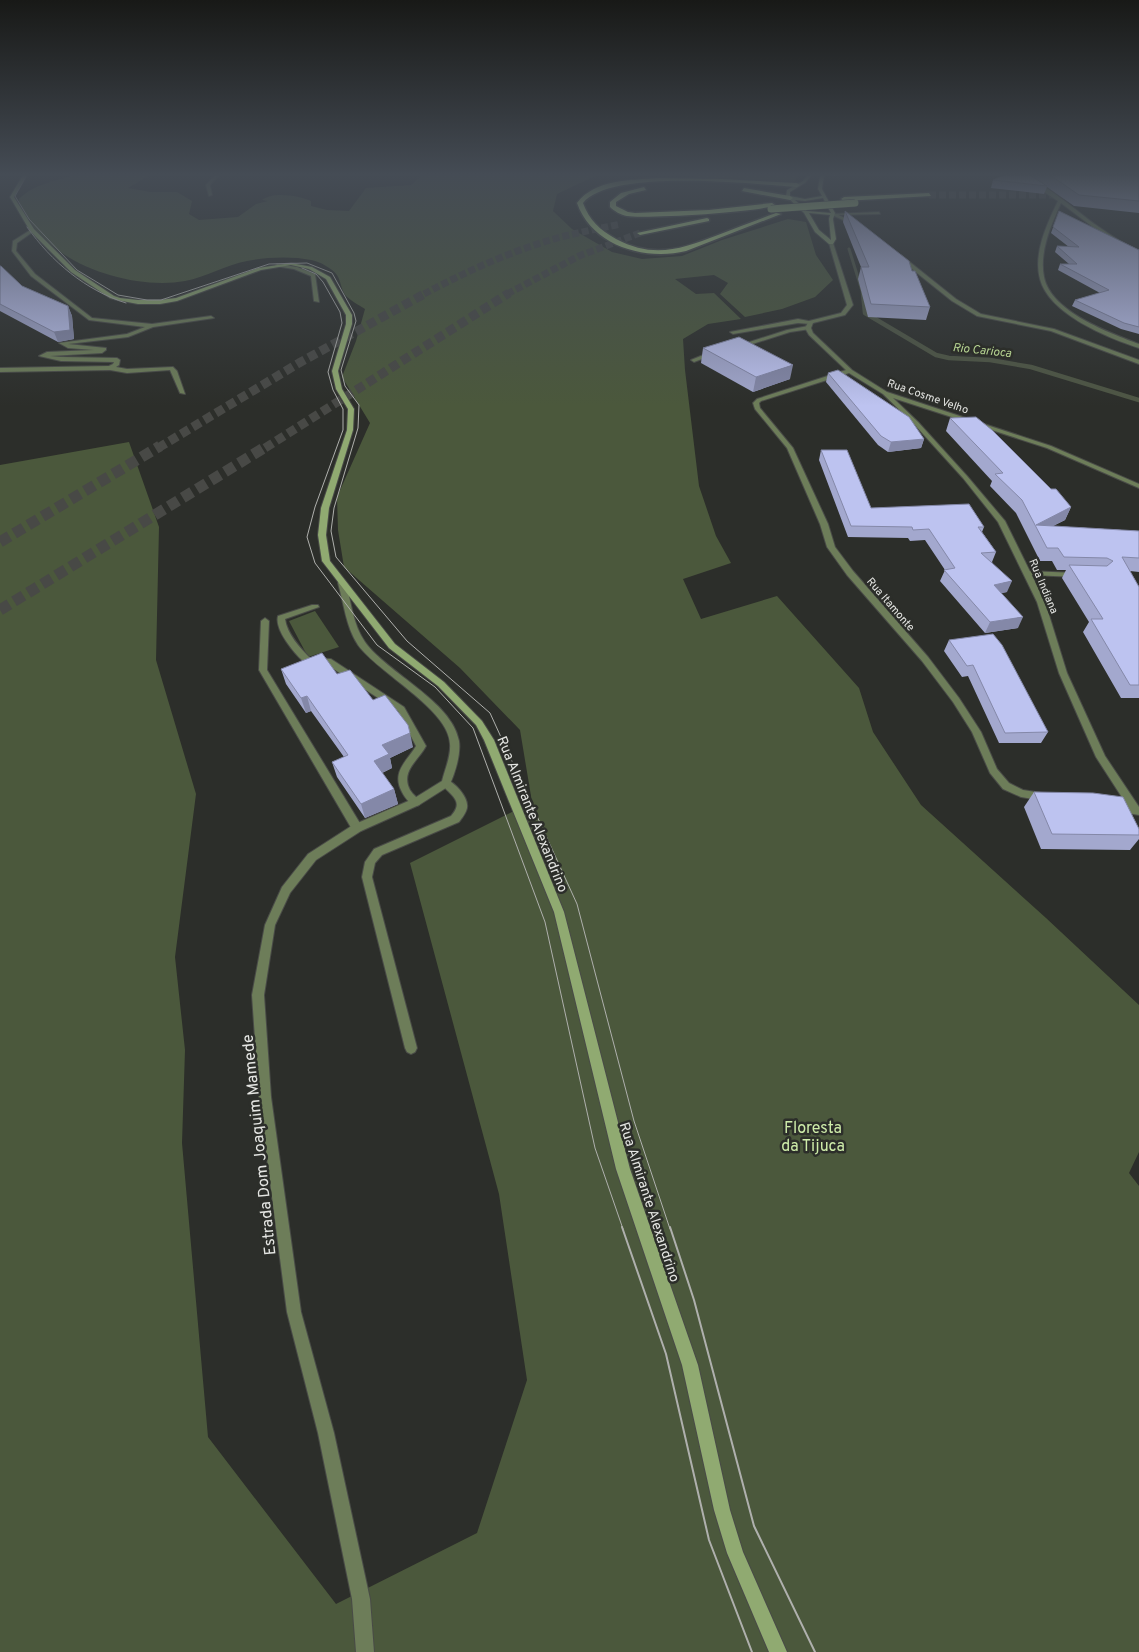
<svg xmlns="http://www.w3.org/2000/svg" width="1139" height="1652" font-family="Overpass,sans-serif">
  <rect width="100%" height="100%" fill="#2c2e2a"/>
  <g fill="#4b583c">
    <path d="M74 175H150L128 188 150 192H177L192 201 189 214 199 220 238 217 256 204 268 201 262 200C274 191 299 196 311 201V206L327 210 349 211 366 188 411 185 423 175H597L557 194 553 211 572 229 612 252 642 259 682 256 722 240 788 219 806 222 816 255 833 280 815 297 782 309 745 317 720 294 728 283 714 275 675 279 696 294 714 293 741 319 708 324 683 339 685 370 699 486 716 536 731 563 683 579 701 619 777 596 859 688 873 732 921 805 1046 918 1139 1005V1152L1129 1173 1139 1186V1652H0V465L129 442 159 527 156 660 196 794 175 957 185 1050 182 1143 208 1437 336 1604 477 1533 527 1380 499 1194 410 863 532 802 520 730 460 668 344 567 338 530 337 497 370 423 342 377 356 341 365 309C359 305 351 301 346 296 341 290 341 281 337 275 333 269 319 261 311 260 292 256 266 257 247 261 226 265 206 277 185 281 142 289 79 272 47 241 34 229 19 218 19 199 34 184 55 181 74 175Z"/>
    <polygon points="661,175 797,175 795,182"/>
    <polygon points="315,611 339,647 308,657 289,621"/>
  </g>
  <g fill="none" stroke-linecap="round" stroke-linejoin="round">
    <polyline stroke="#4e5644" stroke-width="3" points="849,249 863,294"/>
    <polyline stroke="#4e5644" stroke-width="4.5" points="863,293 865,313 936,355 949,358 990,360 1031,367 1139,400"/>
    <g stroke="#484946" stroke-width="7" stroke-dasharray="7 3" stroke-linecap="butt">
      <polyline points="929,195 1068,195"/>
      <path d="M424 294C467 271 513 250 561 237 581 232 601 228 621 224"/>
      <polyline points="507,294 579,256 640,233"/>
    </g>
    <g stroke="#484946" stroke-width="9" stroke-dasharray="9 4.5" stroke-linecap="butt">
      <polyline points="158,448 299,363 426,293"/>
      <polyline points="265,448 509,293"/>
    </g>
    <g stroke="#484946" stroke-width="11" stroke-dasharray="11 5.5" stroke-linecap="butt">
      <polyline points="0,542 160,446"/>
      <polyline points="0,610 267,446"/>
    </g>
    <g stroke="#494b47" stroke-width="2">
      <g id="lane">
        <polygon points="879,212 880,214 833,215 831,214"/>
        <polygon points="32,229 34,231 17,243 16,251 35,274 92,318 152,324 211,316 214,318 153,327 128,337 68,344 106,348 106,350 102,353 50,356 61,357 117,358 120,360 119,365 116,367 127,369 173,367 177,371 185,394 180,393 170,370 127,373 110,370 0,372 0,368 109,366 113,364 114,362 61,361 39,356 47,352 94,350 68,348 59,343 127,334 145,327 89,320 31,276 12,251 13,241"/>
        <polygon points="277,264 297,267 315,274 319,302 314,301 311,276 294,269 275,266"/>
        <polygon points="798,319 814,322 811,324 798,323 733,334 730,332"/>
        <polygon points="808,326 810,327 810,329 790,332 740,348 737,346 787,330"/>
        <polygon points="713,351 716,353 715,354 694,362 691,360"/>
        <polygon points="1026,571 1078,573 1082,575 1078,577 1029,575 1026,575"/>
        <path d="M312 605H318L319 607 285 619C287 634 300 648 310 658L331 659 404 707 426 746C419 760 400 771 410 790 413 795 418 798 421 802L419 805 416 806C409 803 405 798 402 792 391 772 407 761 416 746L398 711 326 664 305 663C295 654 274 630 278 616Z"/>
        <polygon points="265,618 269,621 267,670 361,825 362,828 361,831 353,831 259,670 261,621"/>
        <path d="M446 779C455 783 469 797 467 808 466 813 462 818 459 822L382 855 375 863 372 877 417 1048 415 1052 411 1054 407 1052 405 1048 362 877 365 862 374 849 451 816C465 800 450 796 441 783Z"/>
      </g>
    </g>
    <g stroke="#494b47" stroke-width="2">
      <g id="street">
        <polygon points="215,175 219,175 210,185 212,195 209,196 206,185"/>
        <path d="M1018 175C1036 175 1080 214 1096 225 1110 235 1124 244 1139 251V254H1137L1106 237 1061 203C1051 225 1039 252 1044 277 1051 312 1110 333 1139 344V348C1108 338 1049 314 1040 279 1033 253 1047 224 1058 201Z"/>
        <polygon points="832,213 834,213 858,224 854,225 832,215"/>
        <polygon points="831,242 833,243 853,305 845,315 813,323 811,328 813,333 852,370 887,392 1051,446 1139,484 1139,488 1047,448 893,398 918,422 967,476 1005,521 1045,602 1067,673 1105,756 1139,807 1139,815 1116,811 1111,807 1116,803 1127,805 1096,757 1059,673 1037,602 998,522 963,478 914,424 883,394 849,373 761,401 759,403 760,408 793,448 828,524 835,547 853,571 928,657 959,698 981,732 997,769 1009,783 1023,790 1048,794 1050,797 1048,800 1045,801 1021,797 1003,789 990,773 972,732 953,702 922,661 847,575 827,547 820,524 787,448 755,409 753,403 757,399 846,370 809,335 805,328 809,321 841,313 847,305 829,243"/>
        <polygon points="897,255 901,255 956,299 981,314 1054,329 1139,360 1139,364 1051,331 977,316 952,301 897,257"/>
        <path d="M339 581H342L346 583C351 602 353 625 365 642 387 673 452 701 459 741 461 754 455 774 449 786L419 805 361 831 316 860 290 893 275 925 264 995 271 1097 301 1312 334 1433 370 1599 374 1652H356L352 1599 318 1433 287 1312 259 1097 252 995 265 925 282 887 308 854 353 825 413 799 442 781C445 769 451 756 450 744 449 709 378 673 358 645 346 627 344 604 338 583Z"/>
      </g>
    </g>
    <g stroke="#494b47" stroke-width="2">
      <g id="secondary">
        <polygon points="23,175 27,175 14,197 34,229 75,270 114,296 120,298 138,300 160,300 176,298 258,268 291,263 312,267 330,277 352,315 352,324 338,371 342,389 354,409 353,430 329,508 326,535 330,561 395,644 444,682 482,721 494,740 564,912 630,1169 698,1365 730,1510 743,1552 787,1652 769,1652 727,1553 714,1510 682,1365 616,1169 554,912 484,740 476,725 438,686 389,648 322,561 318,535 321,508 347,430 348,409 336,389 332,371 346,324 346,315 326,279 309,269 291,265 261,270 177,301 160,304 138,304 117,300 110,298 71,272 30,231 10,197"/>
        <path d="M808 175H812L805 183 790 192V196L805 199 822 196 818 189 820 175H824L822 189 835 213 833 219 836 239 833 244H829L815 232 804 213 786 196 787 190 803 181ZM823 198 831 213 807 211 795 200 805 201ZM809 213 830 215 829 219 831 240 819 230Z"/>
      </g>
    </g>
    <g stroke="#494b47" stroke-width="3">
      <g id="highway">
        <path d="M659 178 722 179 797 183 800 185 797 187C753 184 611 168 583 203 589 220 600 230 616 239 654 259 681 249 718 235 738 227 757 220 776 213L781 214 686 251C645 261 592 246 577 203 595 179 631 180 659 178Z"/>
        <path d="M644 187 646 190 629 194 616 202V206L628 212 635 213 709 210 772 203 775 205C763 212 644 219 627 216 621 215 614 211 610 207V202L621 193Z"/>
        <polygon points="744,188 790,196 793,198 790,200 742,191"/>
        <polygon points="929,193 931,196 844,201 841,199 844,197"/>
        <polygon points="707,218 709,219 709,221 640,235 637,233"/>
      </g>
    </g>
    <use href="#lane" fill="#6d7d59" fill-rule="evenodd"/>
    <use href="#street" fill="#6d7d59" fill-rule="evenodd"/>
    <use href="#secondary" fill="#90aa71" fill-rule="evenodd"/>
    <use href="#highway" fill="#c4ec92" fill-rule="evenodd"/>
    <g stroke="#afb0ad" stroke-width="1">
      <polyline points="27,175 15,196 29,219 77,270 118,295 147,300 161,300 269,264 307,263 332,273 354,313 356,321 341,370 345,386 359,405 358,428 334,508 331,531 336,557 407,641 490,713 577,904 634,1121 670,1229"/>
      <path d="M27 227C52 262 85 290 126 303"/>
      <polyline points="302,268 316,274 323,282 340,312 342,323 328,372 333,390 343,409 343,430 315,507 307,537 315,563 377,645 435,687 473,728 545,922 595,1148 623,1229"/>
    </g>
    <g stroke="#afb0ad" stroke-width="2">
      <polyline points="622,1227 666,1354 709,1540 752,1652"/>
      <polyline points="670,1227 694,1300 754,1526 815,1652"/>
    </g>
    <g stroke="#494b47" stroke-width="8" stroke-linecap="butt">
      <polyline id="highway-bridge" points="771,209 855,203"/>
    </g>
    <use href="#highway-bridge" stroke="#c4ec92" stroke-width="7"/>
  </g>
  <g fill="#a3a8ce">
    <polygon points="832,175 880,175 832,176"/>
    <polygon points="1004,175 1139,175 1139,213 1074,206 1047,187 1044,194 991,188 993,180"/>
    <polygon points="845,211 912,271 930,307 926,320 868,317 858,279 861,267 843,222"/>
    <polygon points="1059,211 1139,250 1139,334 1121,329 1072,306 1075,300 1100,293 1058,270 1060,264 1069,264 1055,252 1057,246 1069,247 1051,233"/>
    <polygon points="0,266 22,286 68,306 72,316 74,339 58,342 0,311"/>
    <polygon points="703,348 790,379 753,392 701,363"/>
    <polygon points="828,373 924,439 921,448 888,452 878,445 826,382"/>
    <polygon points="950,418 1051,489 1071,507 1065,520 1053,526 1139,531 1139,572 1130,571 1139,587 1139,698 1121,698 1083,632 1089,622 1062,578 1066,570 1057,570 1052,561 1040,561 1016,513 990,486 992,481 946,431"/>
    <polygon points="821,450 871,508 984,527 982,532 996,552 992,562 1007,592 1001,593 1018,628 985,633 940,581 945,570 925,540 910,541 908,538 848,537 819,460"/>
    <polygon points="949,640 1048,732 1041,743 999,743 968,676 962,677 944,651"/>
    <polygon points="281,669 337,674 373,700 413,747 390,758 392,768 382,773 394,789 398,804 365,818 337,777 332,762 344,757 311,711 306,713 286,684"/>
    <polygon points="1034,792 1139,829 1139,839 1130,850 1041,849 1024,807"/>
  </g>
  <g fill="#8488a8">
    <polygon points="68,306 72,316 74,339 58,342 54,332"/>
    <polygon points="793,365 790,379 753,392 756,377"/>
    <polygon points="924,439 921,448 888,452 891,442"/>
    <polygon points="1071,507 1065,520 1039,533 1036,525"/>
    <polygon points="1012,581 1007,592 989,596 994,585"/>
    <polygon points="1023,617 1018,628 985,633 990,622"/>
    <polygon points="307,696 311,711 306,713 301,698"/>
    <polygon points="410,733 413,747 390,758 392,768 378,775 374,761 382,745"/>
    <polygon points="394,789 398,804 365,818 361,804"/>
  </g>
  <g fill="#bdc3f0" stroke="#8488a8">
    <polygon points="1004,175 1030,175 1047,186 993,180"/>
    <polygon points="1050,175 1139,175 1139,201 1079,195"/>
    <polygon points="845,211 909,261 912,271 915,271 930,307 871,304 861,267 869,267"/>
    <polygon points="1059,211 1139,250 1139,327 1124,323 1075,300 1109,290 1060,264 1077,264 1057,246 1079,247 1053,227"/>
    <polygon points="0,266 1,266 22,286 68,306 70,330 54,332 0,304"/>
    <polygon points="739,337 793,365 756,377 703,348"/>
    <polygon points="838,370 909,417 924,439 891,442 881,436 828,373"/>
    <polygon points="976,417 992,430 1051,489 1056,489 1071,507 1036,525 1139,531 1139,558 1122,557 1139,587 1139,685 1130,685 1091,619 1103,619 1069,565 1107,566 1113,561 1107,558 1064,557 1058,548 1047,548 1022,500 995,474 1003,473 950,418"/>
    <polygon points="821,450 847,450 871,508 969,504 984,527 978,527 996,552 981,553 1012,581 994,585 1023,617 990,622 944,570 955,568 929,529 913,530 912,527 851,526"/>
    <polygon points="993,634 1002,645 1048,732 1005,733 973,665 967,666 949,640"/>
    <polygon points="322,653 337,674 350,670 373,700 385,695 408,725 410,733 382,745 389,754 374,761 394,789 361,804 332,762 348,755 307,696 301,698 281,669"/>
    <polygon points="1034,792 1093,793 1123,797 1139,829 1139,835 1052,834"/>
  </g>
  <linearGradient id="sky" x2="0" y2="1"><stop stop-color="#181917"/><stop offset="0.43" stop-color="#454c55"/><stop offset="1" stop-color="#454c55" stop-opacity="0"/></linearGradient>
  <rect width="1139" height="406" fill="url(#sky)"/>
  <g text-anchor="middle" stroke-width="5" stroke-linejoin="round" paint-order="stroke">
    <g font-size="11" fill="#e4e5e2" stroke="#2c2e2a">
      <text transform="translate(928 396) rotate(19)" y="4">Rua Cosme Velho</text>
      <text transform="translate(1044 586) rotate(67)" y="4">Rua Indiana</text>
      <text transform="translate(891 604) rotate(49)" y="4">Rua Itamonte</text>
    </g>
    <g font-size="12" font-style="italic" fill="#b6d492" stroke="#2c2e2a">
      <text transform="translate(982 350) rotate(6)" y="4">Rio Carioca</text>
    </g>
    <g font-size="14" fill="#e4e5e2" stroke="#2c2e2a">
      <text transform="translate(533 814) rotate(68)" y="5">Rua Almirante Alexandrino</text>
      <text transform="translate(650 1202) rotate(72)" y="5">Rua Almirante Alexandrino</text>
    </g>
    <g font-size="16" fill="#ceeca9" stroke="#2c2e2a">
      <text x="813" y="1133">Floresta<tspan x="813" dy="18">da Tijuca</tspan></text>
    </g>
    <g font-size="16" fill="#e4e5e2" stroke="#2c2e2a">
      <text transform="translate(258 1145) rotate(-96)" y="6">Estrada Dom Joaquim Mamede</text>
    </g>
  </g>
</svg>
